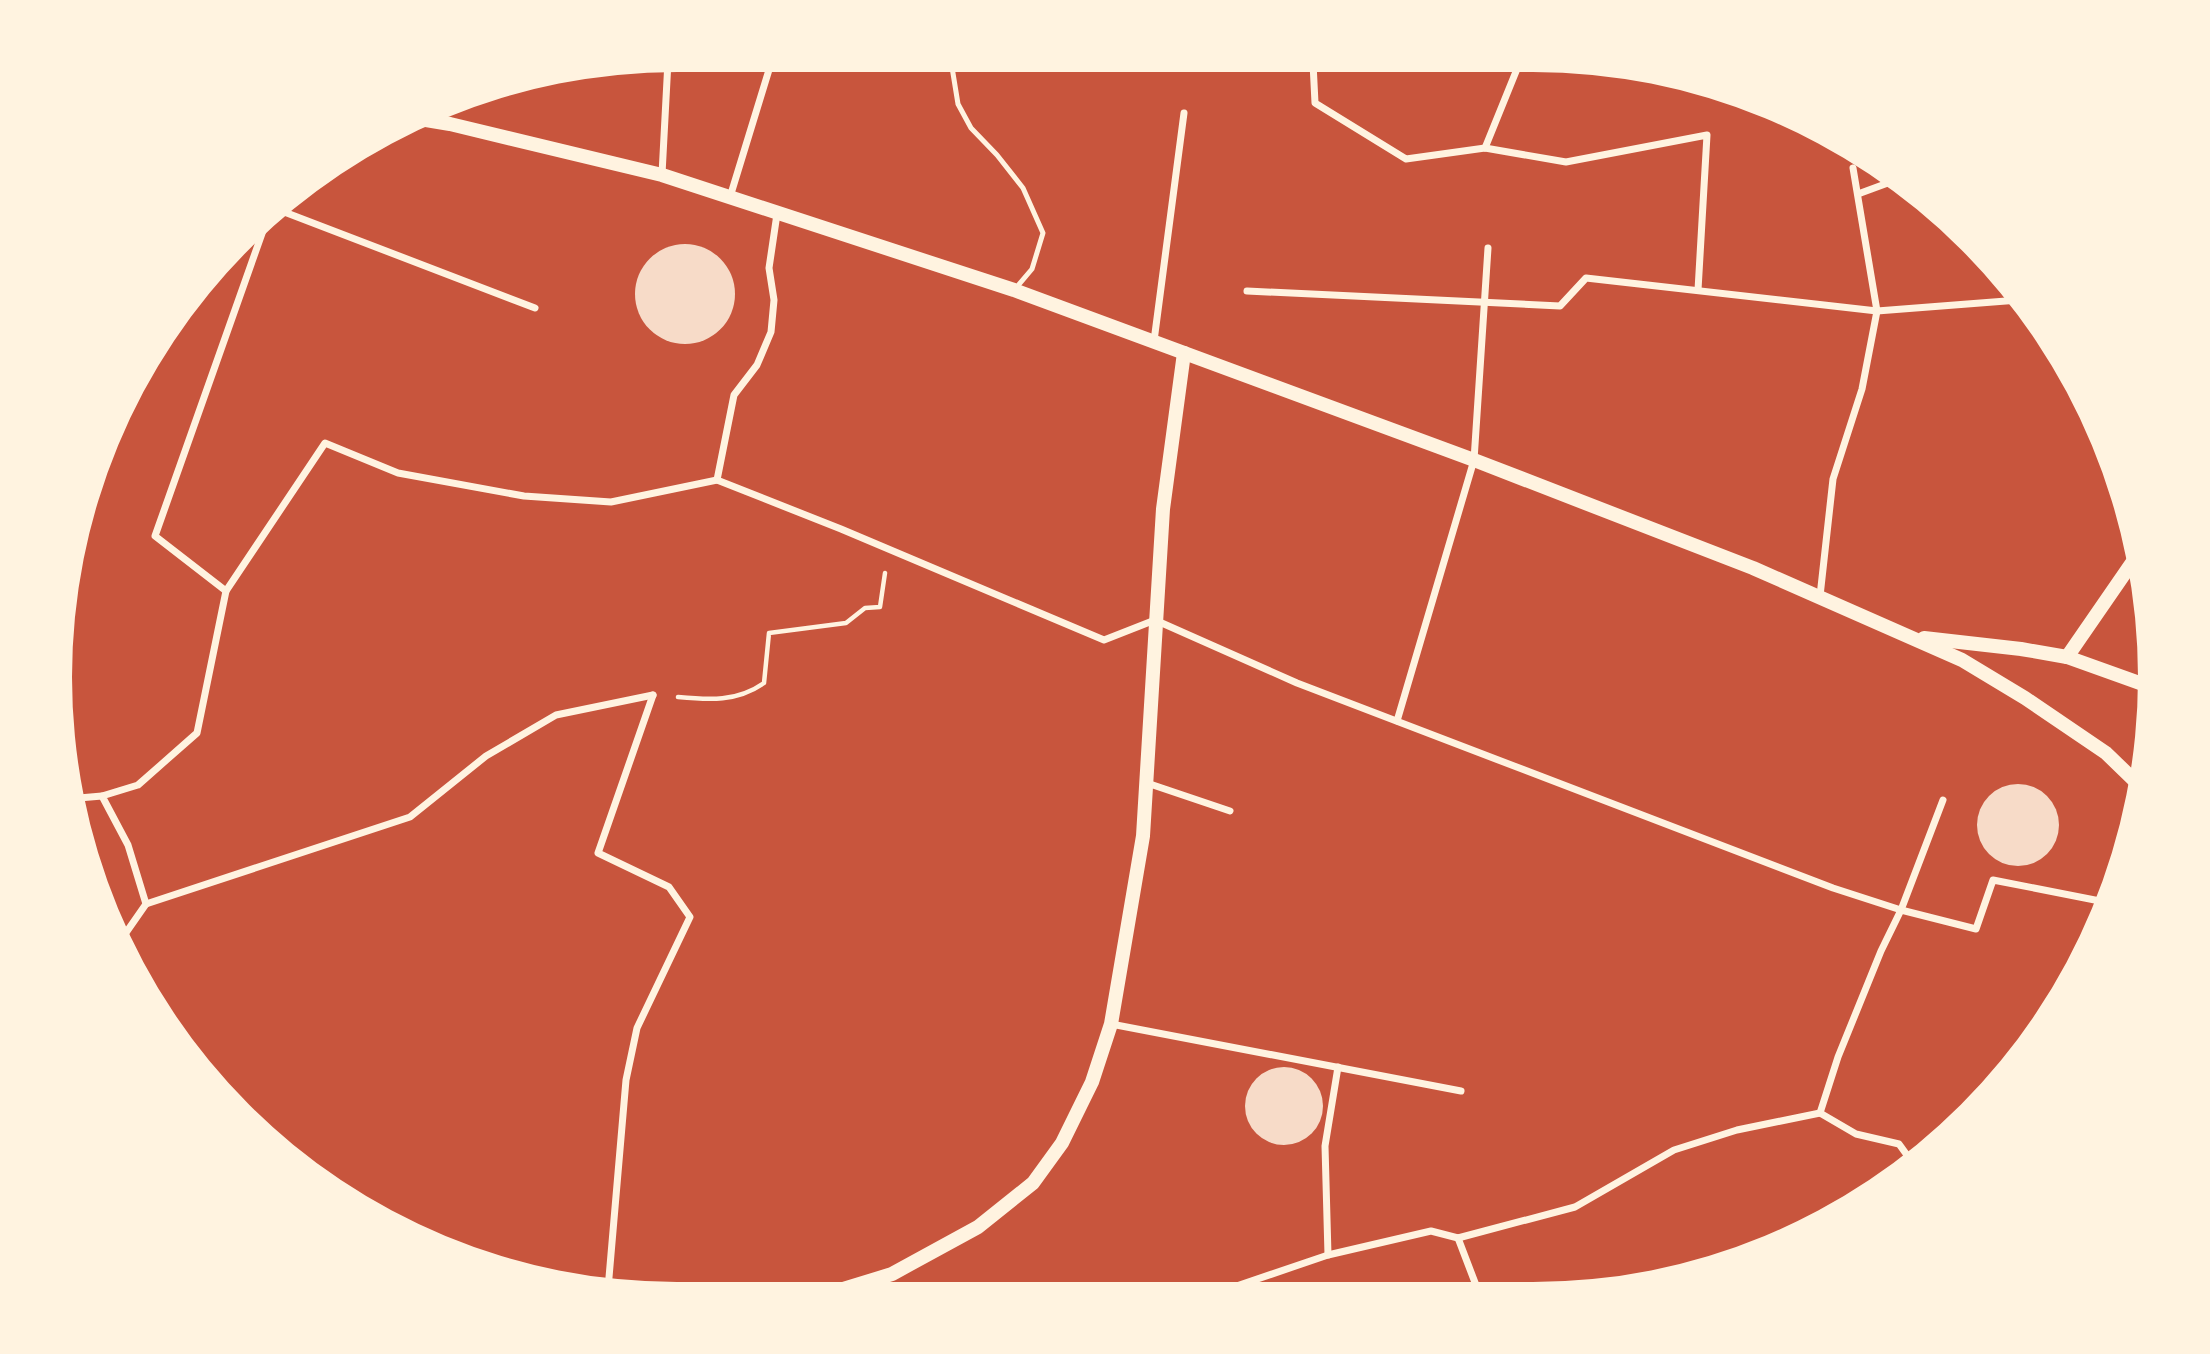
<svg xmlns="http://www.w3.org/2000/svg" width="2210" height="1354" font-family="Jost,sans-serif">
  <rect width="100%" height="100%" fill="#c8553d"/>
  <g fill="#f7dbc8">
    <circle cx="685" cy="294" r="50"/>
    <circle cx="2018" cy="825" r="41"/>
    <circle cx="1284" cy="1106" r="39"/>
  </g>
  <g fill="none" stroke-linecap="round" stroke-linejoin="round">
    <path stroke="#fff3e0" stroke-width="4.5" d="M678 697C709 700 737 702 764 683L769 633 846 623 865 608 880 607 885 573"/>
    <polyline stroke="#fff3e0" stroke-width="5" points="951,61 958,104 971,128 997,155 1023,188 1043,233 1032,269 1016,288"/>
    <g stroke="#fff3e0" stroke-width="7">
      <polyline points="1313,63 1315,103 1406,159 1485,148 1566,162 1707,135 1698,290"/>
      <polyline points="1485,148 1517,69 1513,64"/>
      <polyline points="662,174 668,61"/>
      <polyline points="1858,194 1896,180"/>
      <polyline points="730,197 772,60"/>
      <polyline points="279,210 535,308"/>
      <polyline points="777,214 769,268 774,300 771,332 757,365 734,395 717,480 841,529 1104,640 1155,620 1297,683 1833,888 1901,910 1976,929 1993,880 2105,902"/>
      <polyline points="1247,291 1560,306 1586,278 1877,311 2019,300"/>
      <polyline points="1154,341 1184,113"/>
      <polyline points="226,591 325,443 398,473 524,496 611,502 717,480"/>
      <polyline points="1820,596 1833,479 1862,389 1877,311 1853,168"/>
      <polyline points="1397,721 1474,460 1488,248"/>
      <polyline points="1147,783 1230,811"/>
      <polyline points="79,798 102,796"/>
      <polyline points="146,904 410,817 486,756 556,715 653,695"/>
      <polyline points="123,937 146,904 128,845 102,796 138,785 197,733 226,591 155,536 265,225"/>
      <polyline points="1111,1024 1461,1091"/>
      <polyline points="1912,1162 1899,1144 1856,1134 1820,1113 1838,1057 1881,951 1901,910 1943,800"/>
      <polyline points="1458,1238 1479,1293"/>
      <polyline points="1328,1255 1325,1146 1338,1067"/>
      <polyline points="608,1289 626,1080 637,1028 690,917 669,887 598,853 653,695"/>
      <polyline points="1219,1292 1328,1255 1431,1231 1458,1238 1575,1207 1674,1150 1737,1130 1820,1113"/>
    </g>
    <g stroke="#fff3e0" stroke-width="14">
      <polyline points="426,120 450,124 662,175 1014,290 1474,460 1753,568 1962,660 2025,698 2106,753 2138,784"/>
      <polyline points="1924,638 2021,649 2067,657 2148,686"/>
      <polyline points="2067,657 2136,557"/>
      <polyline points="420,1236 456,1252"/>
      <polyline points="840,1290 892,1274 978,1227 1033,1183 1062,1143 1092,1082 1111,1024 1143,836 1163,509 1184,353"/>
    </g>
  </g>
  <path d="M0 0H2210V1354H0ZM677 72H1533A605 605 0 0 1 2138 677V677A605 605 0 0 1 1533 1282H677A605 605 0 0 1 72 677V677A605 605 0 0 1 677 72Z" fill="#fff3e0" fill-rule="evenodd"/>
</svg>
